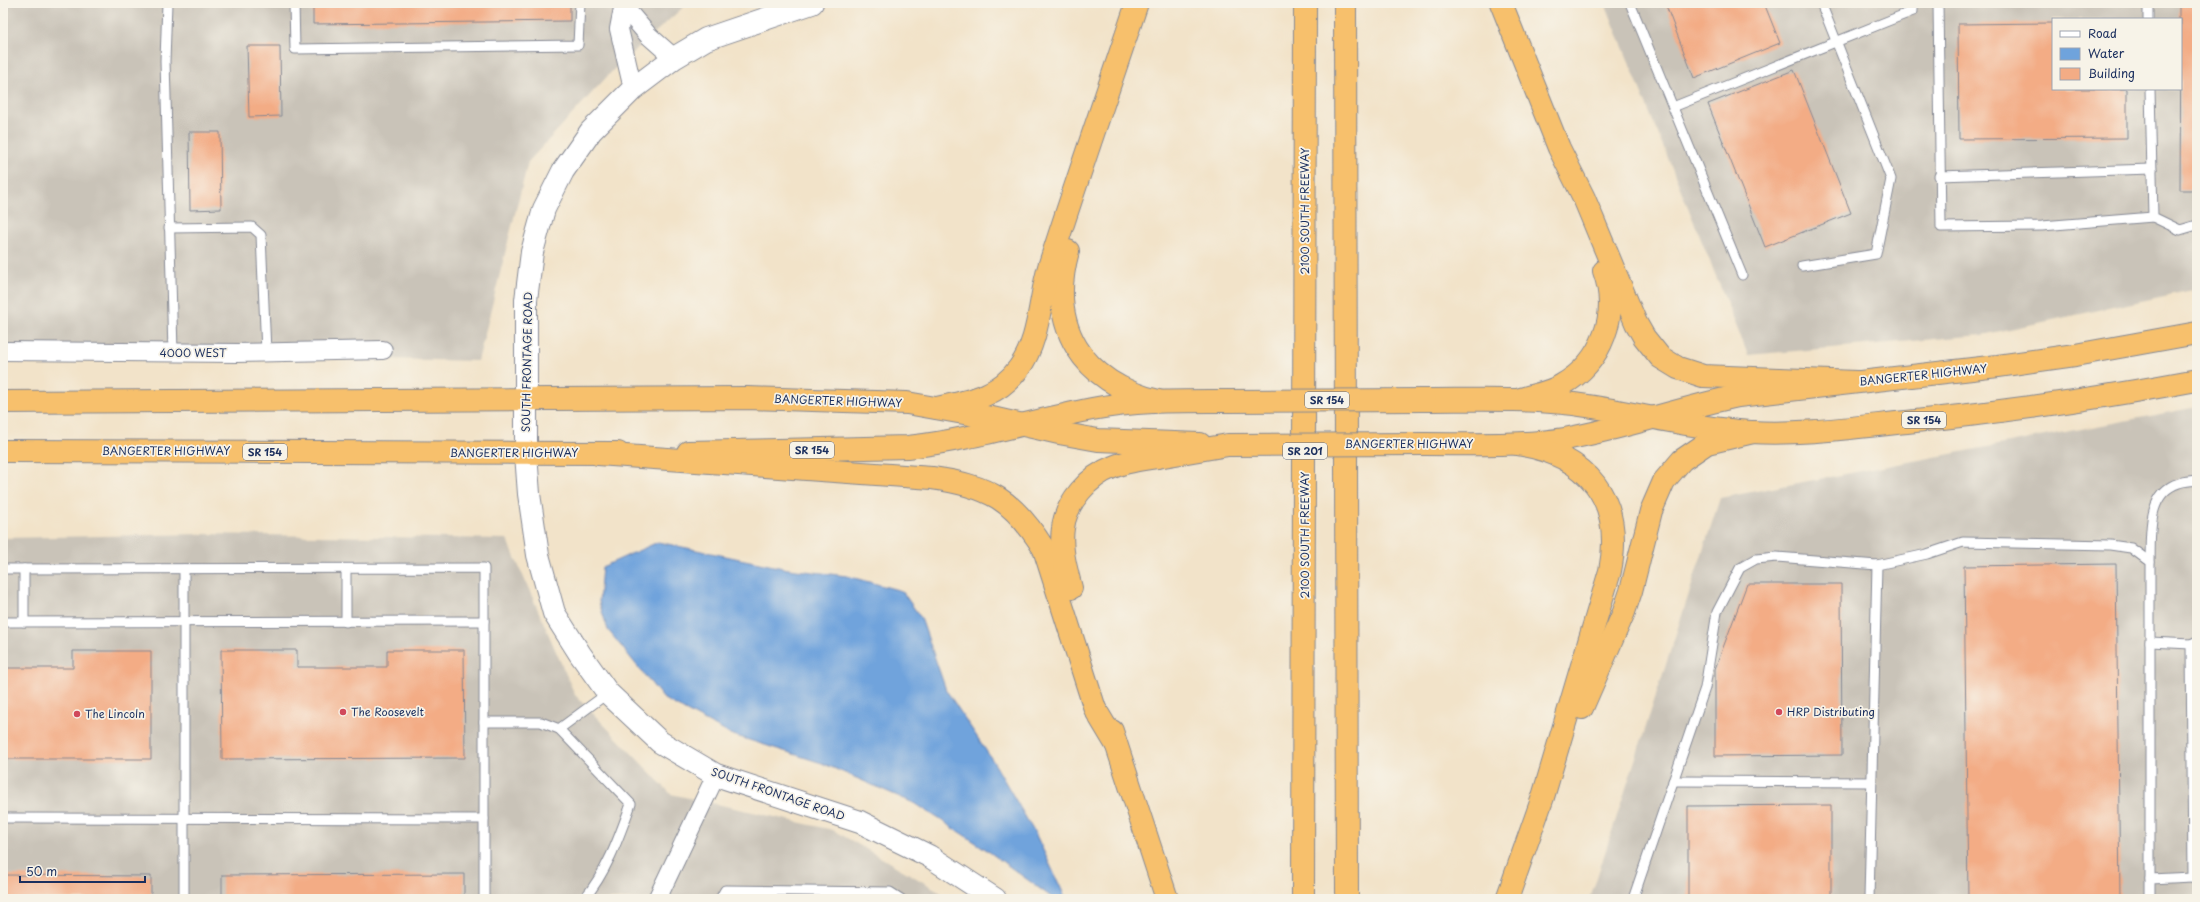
<svg xmlns="http://www.w3.org/2000/svg" width="2200" height="902" font-family="'Playpen Sans',sans-serif">
  <rect width="100%" height="100%" fill="#f7f3e8"/>
  <filter id="ink" filterUnits="userSpaceOnUse"><feTurbulence type="fractalNoise" baseFrequency=".025" numOctaves="2"/><feDisplacementMap in="SourceGraphic" scale="8" xChannelSelector="R" yChannelSelector="G"/><feConvolveMatrix kernelMatrix="1 2 1 2 8 2 1 2 1" color-interpolation-filters="sRGB"/></filter>
  <filter id="wash" filterUnits="userSpaceOnUse"><feTurbulence type="fractalNoise" baseFrequency=".012" numOctaves="4" result="noise"/><feDisplacementMap in="SourceGraphic" scale="16" xChannelSelector="R" yChannelSelector="G"/><feGaussianBlur stdDeviation="0.9" result="paint"/><feColorMatrix in="noise" values="0 0 0 0 0 0 0 0 0 0 0 0 0 0 0 0 0 1.4 0 .05"/><feComposite in="paint" operator="in"/></filter>
  <g filter="url(#wash)">
    <rect width="100%" height="100%" fill="#f2e3c9"/>
    <g fill="#c9c3b8" fill-rule="evenodd">
      <polygon points="3,3 688,3 615,68 528,162 478,361 3,351"/>
      <path d="M1605 3H2197V289L1982 335 1748 355ZM2053 19H2181V89H2053Z"/>
      <polygon points="2197,407 2197,899 1590,899 1720,498"/>
      <polygon points="202,534 507,539 575,695 671,794 833,830 937,890 947,899 3,899 3,538"/>
    </g>
    <polygon fill="#6fa3dc" stroke="#45699d" points="658,542 788,569 847,576 902,591 921,618 946,690 993,761 1036,835 1066,899 1054,899 984,848 916,804 822,763 730,734 664,699 608,630 599,602 602,567"/>
    <g id="blocks">
      <g fill="#f3ac85">
        <polygon points="313,3 570,3 570,21 313,24"/>
        <polygon points="1665,3 1764,3 1780,43 1694,78"/>
        <polygon points="2179,3 2197,3 2197,190 2180,190 2181,19 2179,19"/>
        <polygon points="2053,23 2053,89 2127,89 2127,138 1959,139 1958,24"/>
        <polygon points="247,46 280,46 281,116 249,117"/>
        <polygon points="1794,70 1851,213 1765,247 1708,104"/>
        <polygon points="189,132 220,132 221,209 190,210"/>
        <polygon points="2116,564 2120,899 1968,899 1964,566"/>
        <polygon points="1747,584 1841,584 1842,755 1715,756 1715,669"/>
        <polygon points="221,650 297,650 297,667 387,667 387,650 464,650 465,758 222,759"/>
        <polygon points="73,651 151,651 151,759 3,759 3,668 73,668"/>
        <polygon points="1831,805 1831,899 1688,899 1688,806"/>
        <polygon points="464,874 464,899 222,899 222,875"/>
        <polygon points="3,875 151,876 151,899 3,899"/>
      </g>
    </g>
  </g>
  <g filter="url(#ink)">
    <use href="#blocks" fill-opacity="0" stroke="#868994" stroke-width="1"/>
    <g fill="none" stroke-linecap="round" stroke-linejoin="round">
      <g stroke="#868994" stroke-width="11">
        <g id="service">
          <polyline points="167,3 165,61 173,352"/>
          <polyline points="294,3 295,49 578,45 580,3"/>
          <polyline points="1630,3 1742,275"/>
          <polyline points="1938,3 1941,227 2042,226 2153,217"/>
          <polyline points="2148,3 2148,19"/>
          <polyline points="2150,89 2153,217 2180,230 2197,225"/>
          <polyline points="1673,107 1913,11 1913,3"/>
          <polyline points="1939,176 2152,169"/>
          <polyline points="169,228 252,227 261,235 266,352"/>
          <polyline points="1802,266 1876,254 1891,179 1821,3"/>
          <path d="M2150 562C2151 536 2146 493 2179 483 2184 481 2191 481 2197 480"/>
          <polyline points="3,569 484,568 484,899"/>
          <polyline points="184,569 184,899"/>
          <polyline points="346,569 346,622"/>
          <polyline points="3,622 484,621"/>
          <polyline points="24,622 24,569"/>
          <polyline points="2197,641 2191,644 2193,877 2197,877"/>
          <polyline points="2150,642 2191,644"/>
          <path d="M484 722H541L559 729 631 804C619 837 607 872 584 899"/>
          <polyline points="559,729 608,693"/>
          <polyline points="1673,781 1872,782"/>
          <polyline points="3,818 484,819"/>
          <polyline points="2150,879 2193,877"/>
          <polyline points="720,899 725,890 890,892 901,899"/>
          <polyline points="1633,899 1705,688 1717,612 1740,568 1756,559 1777,557 1877,565 1927,554 1963,542 2110,545 2131,548 2150,562 2150,899"/>
          <polyline points="1869,899 1877,565"/>
        </g>
      </g>
      <g stroke="#868994" stroke-width="20">
        <g id="minor">
          <polyline points="624,3 619,29 633,89"/>
          <polyline points="625,8 648,35 674,58"/>
          <polyline points="3,351 237,353 383,350"/>
          <polyline points="657,899 716,775"/>
        </g>
      </g>
      <g stroke="#868994" stroke-width="24">
        <polyline id="tertiary" points="812,3 706,39 674,58 633,89 591,131 563,171 544,209 532,252 526,300 526,454 529,494 538,555 554,613 580,654 608,693 660,742 716,775 860,822 929,856 995,899"/>
      </g>
      <g stroke="#868994" stroke-width="24">
        <g id="trunk">
          <path d="M1425 400C1475 400 1524 398 1574 404 1634 412 1689 428 1751 432 1803 435 1856 427 1907 422 2004 412 2101 398 2197 380"/>
          <polyline points="3,402 747,398 907,403 992,418 1059,433 1098,440 1200,444"/>
          <path d="M1425 444C1471 444 1518 446 1564 439 1623 429 1680 408 1738 396L1998 366 2075 355 2197 333"/>
          <polyline points="3,451 618,453"/>
          <path d="M688 452 908 447C971 440 1030 421 1092 409 1137 400 1182 401 1228 401"/>
        </g>
      </g>
      <g stroke="#868994" stroke-width="24">
        <g id="motorway">
          <polyline points="1345,3 1347,899"/>
          <polyline points="1501,3 1559,148 1584,198 1636,323 1644,337 1660,357 1678,368 1703,376 1857,382"/>
          <path d="M1068 251C1047 327 1082 382 1158 401"/>
          <path d="M1518 400C1532 395 1549 393 1562 385 1602 362 1620 315 1604 271"/>
          <path d="M937 408C969 401 998 397 1019 368 1040 340 1039 300 1049 267 1077 179 1108 91 1137 3"/>
          <path d="M598 454 932 478C989 486 1013 499 1044 549L1095 709 1116 744"/>
          <path d="M1071 588C1066 569 1060 548 1063 528 1066 502 1089 476 1113 467 1127 461 1143 459 1158 457 1181 453 1204 449 1228 445"/>
          <polyline points="1582,708 1624,612 1631,591 1651,511 1664,481 1682,460 1707,443 1753,432"/>
          <polyline points="1112,731 1167,899"/>
          <polyline points="1303,899 1305,3"/>
          <path d="M1507 899 1543 797 1610 571C1624 499 1588 455 1517 444"/>
        </g>
      </g>
      <use href="#service" stroke="#fff" stroke-width="9"/>
      <use href="#minor" stroke="#fff" stroke-width="18"/>
      <use href="#tertiary" stroke="#fff" stroke-width="22"/>
      <use href="#trunk" stroke="#f7c06c" stroke-width="22"/>
      <use href="#motorway" stroke="#f7c06c" stroke-width="22"/>
      <g stroke="#868994" stroke-width="24" stroke-linecap="butt">
        <g id="trunk-bridge">
          <polyline points="1228,401 1425,400"/>
          <polyline points="1228,445 1425,444"/>
        </g>
      </g>
      <use href="#trunk-bridge" stroke="#f7c06c" stroke-width="22"/>
    </g>
  </g>
  <g fill="#d1495b" stroke="#f7f3e8" stroke-width="1.5">
    <circle cx="343" cy="712" r="4"/>
    <circle cx="1779" cy="712" r="4"/>
    <circle cx="77" cy="714" r="4"/>
  </g>
  <g text-anchor="middle" stroke-width="3.5" stroke-linejoin="round" paint-order="stroke">
    <g fill="#f7f3e8" stroke="#5d6a87" stroke-width="1">
      <rect x="1305" y="392" width="44" height="16" rx="3"/>
      <rect x="1902" y="412" width="44" height="16" rx="3"/>
      <rect x="790" y="442" width="44" height="16" rx="3"/>
      <rect x="1283" y="443" width="44" height="16" rx="3"/>
      <rect x="243" y="444" width="44" height="16" rx="3"/>
    </g>
    <g font-size="10" font-weight="bold" fill="#1b2f5e">
      <text x="1327" y="404">SR 154</text>
      <text x="1924" y="424">SR 154</text>
      <text x="812" y="454">SR 154</text>
      <text x="1305" y="455">SR 201</text>
      <text x="265" y="456">SR 154</text>
    </g>
    <g font-size="11" fill="#1b2f5e" stroke="#f7f3e8">
      <text transform="translate(1305 211) rotate(-90)" y="4">2100 SOUTH FREEWAY</text>
      <text x="193" y="357">4000 WEST</text>
      <text transform="translate(527 362) rotate(-89)" y="4">SOUTH FRONTAGE ROAD</text>
      <text transform="translate(1923 375) rotate(-6)" y="4">BANGERTER HIGHWAY</text>
      <text transform="translate(838 401) rotate(2)" y="4">BANGERTER HIGHWAY</text>
      <text x="1409" y="448">BANGERTER HIGHWAY</text>
      <text x="166" y="455">BANGERTER HIGHWAY</text>
      <text x="514" y="457">BANGERTER HIGHWAY</text>
      <text transform="translate(1305 535) rotate(-90)" y="4">2100 SOUTH FREEWAY</text>
      <text transform="translate(778 794) rotate(19)" y="4">SOUTH FRONTAGE ROAD</text>
    </g>
    <g font-size="11" fill="#1b2f5e" stroke="#f7f3e8" text-anchor="start">
      <text x="351" y="716">The Roosevelt</text>
      <text x="1787" y="716">HRP Distributing</text>
      <text x="85" y="718">The Lincoln</text>
    </g>
  </g>
  <rect width="2200" height="902" fill="none" stroke="#f7f3e8" stroke-width="16"/>
  <rect x="2052" y="18" width="130" height="72" fill="#f7f3e8" stroke="#9fa5b1"/>
  <rect x="2060" y="31" width="20" height="6" fill="#ffffff" stroke="#9fa5b1"/>
  <text x="2088" y="38" font-size="12" fill="#1b2f5e">Road</text>
  <rect x="2060" y="48" width="20" height="12" fill="#6fa3dc" stroke="#9fa5b1"/>
  <text x="2088" y="58" font-size="12" fill="#1b2f5e">Water</text>
  <rect x="2060" y="68" width="20" height="12" fill="#f3ac85" stroke="#9fa5b1"/>
  <text x="2088" y="78" font-size="12" fill="#1b2f5e">Building</text>
  <path d="M20 876v6h125v-6" fill="none" stroke="#1b2f5e" stroke-width="2"/>
  <text x="26" y="876" font-size="12" fill="#1b2f5e" stroke="#f7f3e8" stroke-width="3" paint-order="stroke">50 m</text>
</svg>
